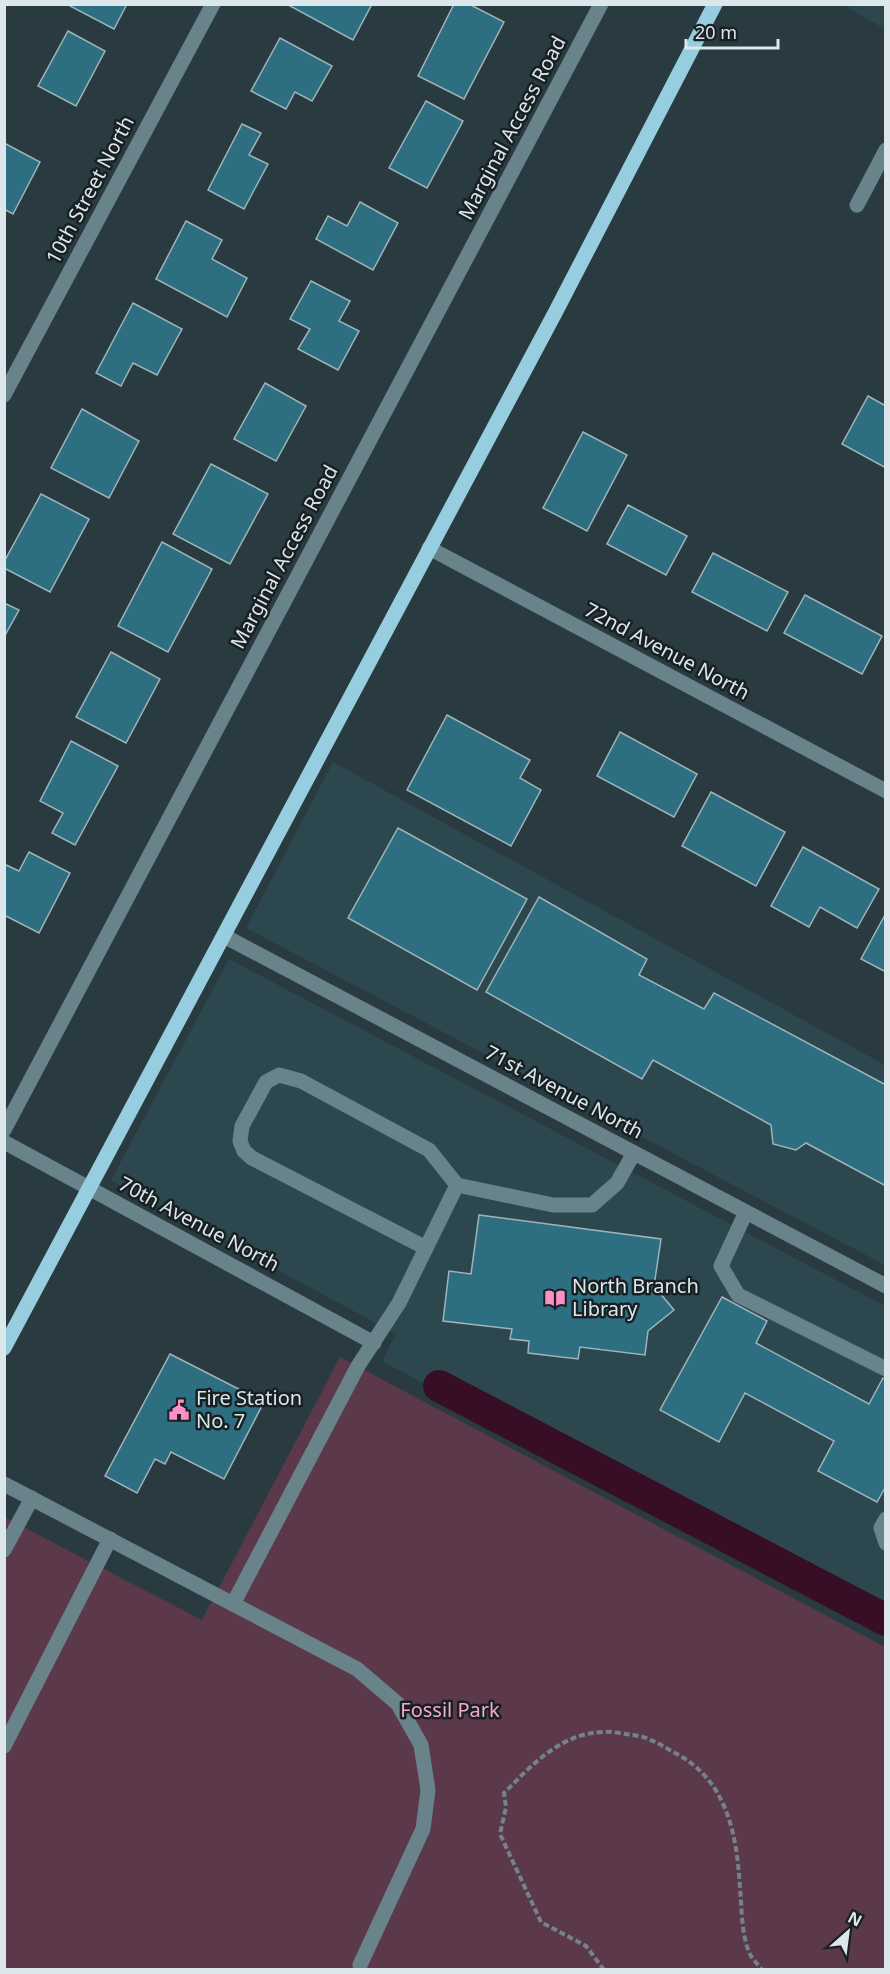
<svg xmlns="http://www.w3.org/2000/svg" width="890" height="1974" font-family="'Noto Sans',sans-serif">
  <rect width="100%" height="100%" fill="#293b40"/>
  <g fill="#2d474f">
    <polygon points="843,5 885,5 885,29"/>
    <polygon points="333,762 885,1065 885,1265 246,928"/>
    <polygon points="229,959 885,1306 885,1630 382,1361 396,1334 111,1180"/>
  </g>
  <polygon fill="#5c394a" points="340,1357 885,1647 885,1969 5,1969 4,1517 202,1620"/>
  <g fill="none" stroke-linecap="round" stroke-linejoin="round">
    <polyline stroke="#370e25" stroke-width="32" points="439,1386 886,1620"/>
  </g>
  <g fill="#2d6f81" stroke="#9fb4ba" stroke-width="1.5">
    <polygon points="71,4 127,4 114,29 70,6"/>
    <polygon points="291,4 372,4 353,40 290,6"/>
    <polygon points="454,4 469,4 504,22 464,99 418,76"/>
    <polygon points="68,31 105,51 76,106 38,86"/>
    <polygon points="280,38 332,66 312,101 295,92 286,109 251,91"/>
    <polygon points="426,101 463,121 427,188 389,168"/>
    <polygon points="242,124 261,133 249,155 268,164 244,209 208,190"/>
    <polygon points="4,143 40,162 13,214 4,209"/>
    <polygon points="360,202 398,223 373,270 316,239 328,216 347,226"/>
    <polygon points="186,221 222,240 212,259 247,278 227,317 156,279"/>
    <polygon points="311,281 350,301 339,321 359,331 338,370 298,349 310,329 290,319"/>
    <polygon points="133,303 182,329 157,375 133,363 121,386 96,373"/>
    <polygon points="265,383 306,406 276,461 234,439"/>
    <polygon points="868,396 886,406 886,468 842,444"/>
    <polygon points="82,409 139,441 109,498 51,468"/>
    <polygon points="583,432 627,455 587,531 543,508"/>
    <polygon points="211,464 268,494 230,564 173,534"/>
    <polygon points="41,494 89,519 50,592 4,568 4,562"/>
    <polygon points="628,505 687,536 666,575 607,544"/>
    <polygon points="162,542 212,569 168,652 118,626"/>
    <polygon points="713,553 788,592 767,631 692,592"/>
    <polygon points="805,595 882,636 862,674 784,633"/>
    <polygon points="4,603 19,610 4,637"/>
    <polygon points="111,652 160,679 126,743 76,717"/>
    <polygon points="447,715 530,760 520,778 541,790 511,846 407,790"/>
    <polygon points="620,732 697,774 674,817 597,776"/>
    <polygon points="71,741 118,766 75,845 52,833 63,813 40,801"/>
    <polygon points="711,792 785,832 756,886 682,846"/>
    <polygon points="398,828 527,899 477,990 348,918"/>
    <polygon points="803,847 879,889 857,928 820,907 809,927 771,906"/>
    <polygon points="29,852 70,873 39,933 4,915 4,864 19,871"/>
    <polygon points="539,897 647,959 639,975 704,1009 714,993 886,1085 886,1186 806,1143 796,1150 773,1144 771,1125 653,1060 642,1079 486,992"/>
    <polygon points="886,913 886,972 861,959"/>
    <polygon points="479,1215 661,1239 654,1286 674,1310 648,1331 645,1355 580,1347 578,1359 528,1353 529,1341 510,1339 512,1329 443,1321 449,1271 471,1274"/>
    <polygon points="722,1297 767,1321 756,1343 869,1404 883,1378 886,1380 886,1486 877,1502 818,1471 834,1441 745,1393 719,1442 660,1410"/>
    <polygon points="170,1354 264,1402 224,1479 171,1452 165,1464 155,1459 137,1493 105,1476"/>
  </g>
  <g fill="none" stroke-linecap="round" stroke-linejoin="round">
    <path stroke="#748388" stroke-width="4" stroke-dasharray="6 3" stroke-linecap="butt" d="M604 1970 586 1946 541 1922 500 1834 506 1807 504 1793C532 1765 560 1734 602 1732 612 1731 623 1734 633 1735 649 1737 661 1745 675 1753 727 1780 737 1834 740 1889 742 1909 741 1932 749 1952 751 1958 758 1964 762 1970"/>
    <g stroke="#69838b" stroke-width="15">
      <polyline points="857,205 886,150"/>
      <polyline points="4,395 213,4"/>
      <polyline points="429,548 886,791"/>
      <polyline points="224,936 886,1286"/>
      <polyline points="4,1130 601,4"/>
      <polyline points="4,1142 374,1343"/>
      <polyline points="746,1212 721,1266 738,1295 886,1369"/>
      <polyline points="426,1248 252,1158 244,1151 240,1141 242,1126 266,1082 279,1075 301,1081 429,1150 457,1185"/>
      <polyline points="4,1484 357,1669 398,1704 421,1745 428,1790 423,1829 360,1965"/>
      <polyline points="886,1519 881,1528 886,1543"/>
      <polyline points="4,1550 32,1498"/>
      <polyline points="233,1604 358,1366 399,1303 457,1185 553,1205 592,1205 617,1183 634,1153"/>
      <polyline points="4,1746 110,1539"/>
    </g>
    <polyline stroke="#97cedf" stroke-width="15" points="4,1348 555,313 715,4"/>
  </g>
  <defs>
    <g id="library-bare" transform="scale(1.62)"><path d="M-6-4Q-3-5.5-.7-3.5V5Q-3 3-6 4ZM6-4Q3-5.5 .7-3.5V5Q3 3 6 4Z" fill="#fb8fc6" stroke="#182023" stroke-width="2.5" paint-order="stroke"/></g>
    <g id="civic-bare" transform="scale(1.62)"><path d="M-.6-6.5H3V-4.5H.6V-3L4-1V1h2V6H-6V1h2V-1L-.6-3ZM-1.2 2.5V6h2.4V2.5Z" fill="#fb8fc6" stroke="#182023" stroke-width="2.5" paint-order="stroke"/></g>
  </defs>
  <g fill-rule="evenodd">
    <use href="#library-bare" x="555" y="1298"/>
    <use href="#civic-bare" x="179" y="1410"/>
  </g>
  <g text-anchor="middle" stroke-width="5" stroke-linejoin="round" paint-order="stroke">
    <g font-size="20" fill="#dce7eb" stroke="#182023">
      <text transform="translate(512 128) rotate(-62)" y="7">Marginal Access Road</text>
      <text transform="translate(90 190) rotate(-62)" y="7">10th Street North</text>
      <text transform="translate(284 557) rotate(-62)" y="7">Marginal Access Road</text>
      <text transform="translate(667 651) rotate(28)" y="7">72nd Avenue North</text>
      <text transform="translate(564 1092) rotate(28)" y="7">71st Avenue North</text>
      <text transform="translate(199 1224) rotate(28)" y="7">70th Avenue North</text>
    </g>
    <g font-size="20" fill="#dce7eb" stroke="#182023" text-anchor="start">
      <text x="572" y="1293">North Branch<tspan x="572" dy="23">Library</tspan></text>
      <text x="196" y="1405">Fire Station<tspan x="196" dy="23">No. 7</tspan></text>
    </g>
    <g font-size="20" fill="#f6a8cd" stroke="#182023">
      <text x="450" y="1717">Fossil Park</text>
    </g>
  </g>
  <rect width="890" height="1974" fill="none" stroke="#dce7eb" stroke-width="12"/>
  <g transform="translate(848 1932) rotate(28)" stroke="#182023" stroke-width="4.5" paint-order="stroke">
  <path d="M0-4.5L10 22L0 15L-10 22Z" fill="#dce7eb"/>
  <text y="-9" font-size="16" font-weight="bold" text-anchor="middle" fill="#dce7eb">N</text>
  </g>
  <path d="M686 39v9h92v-9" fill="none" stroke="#dce7eb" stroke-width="3"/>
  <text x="695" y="39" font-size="18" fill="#dce7eb" stroke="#182023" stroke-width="4.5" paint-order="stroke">20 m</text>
</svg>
